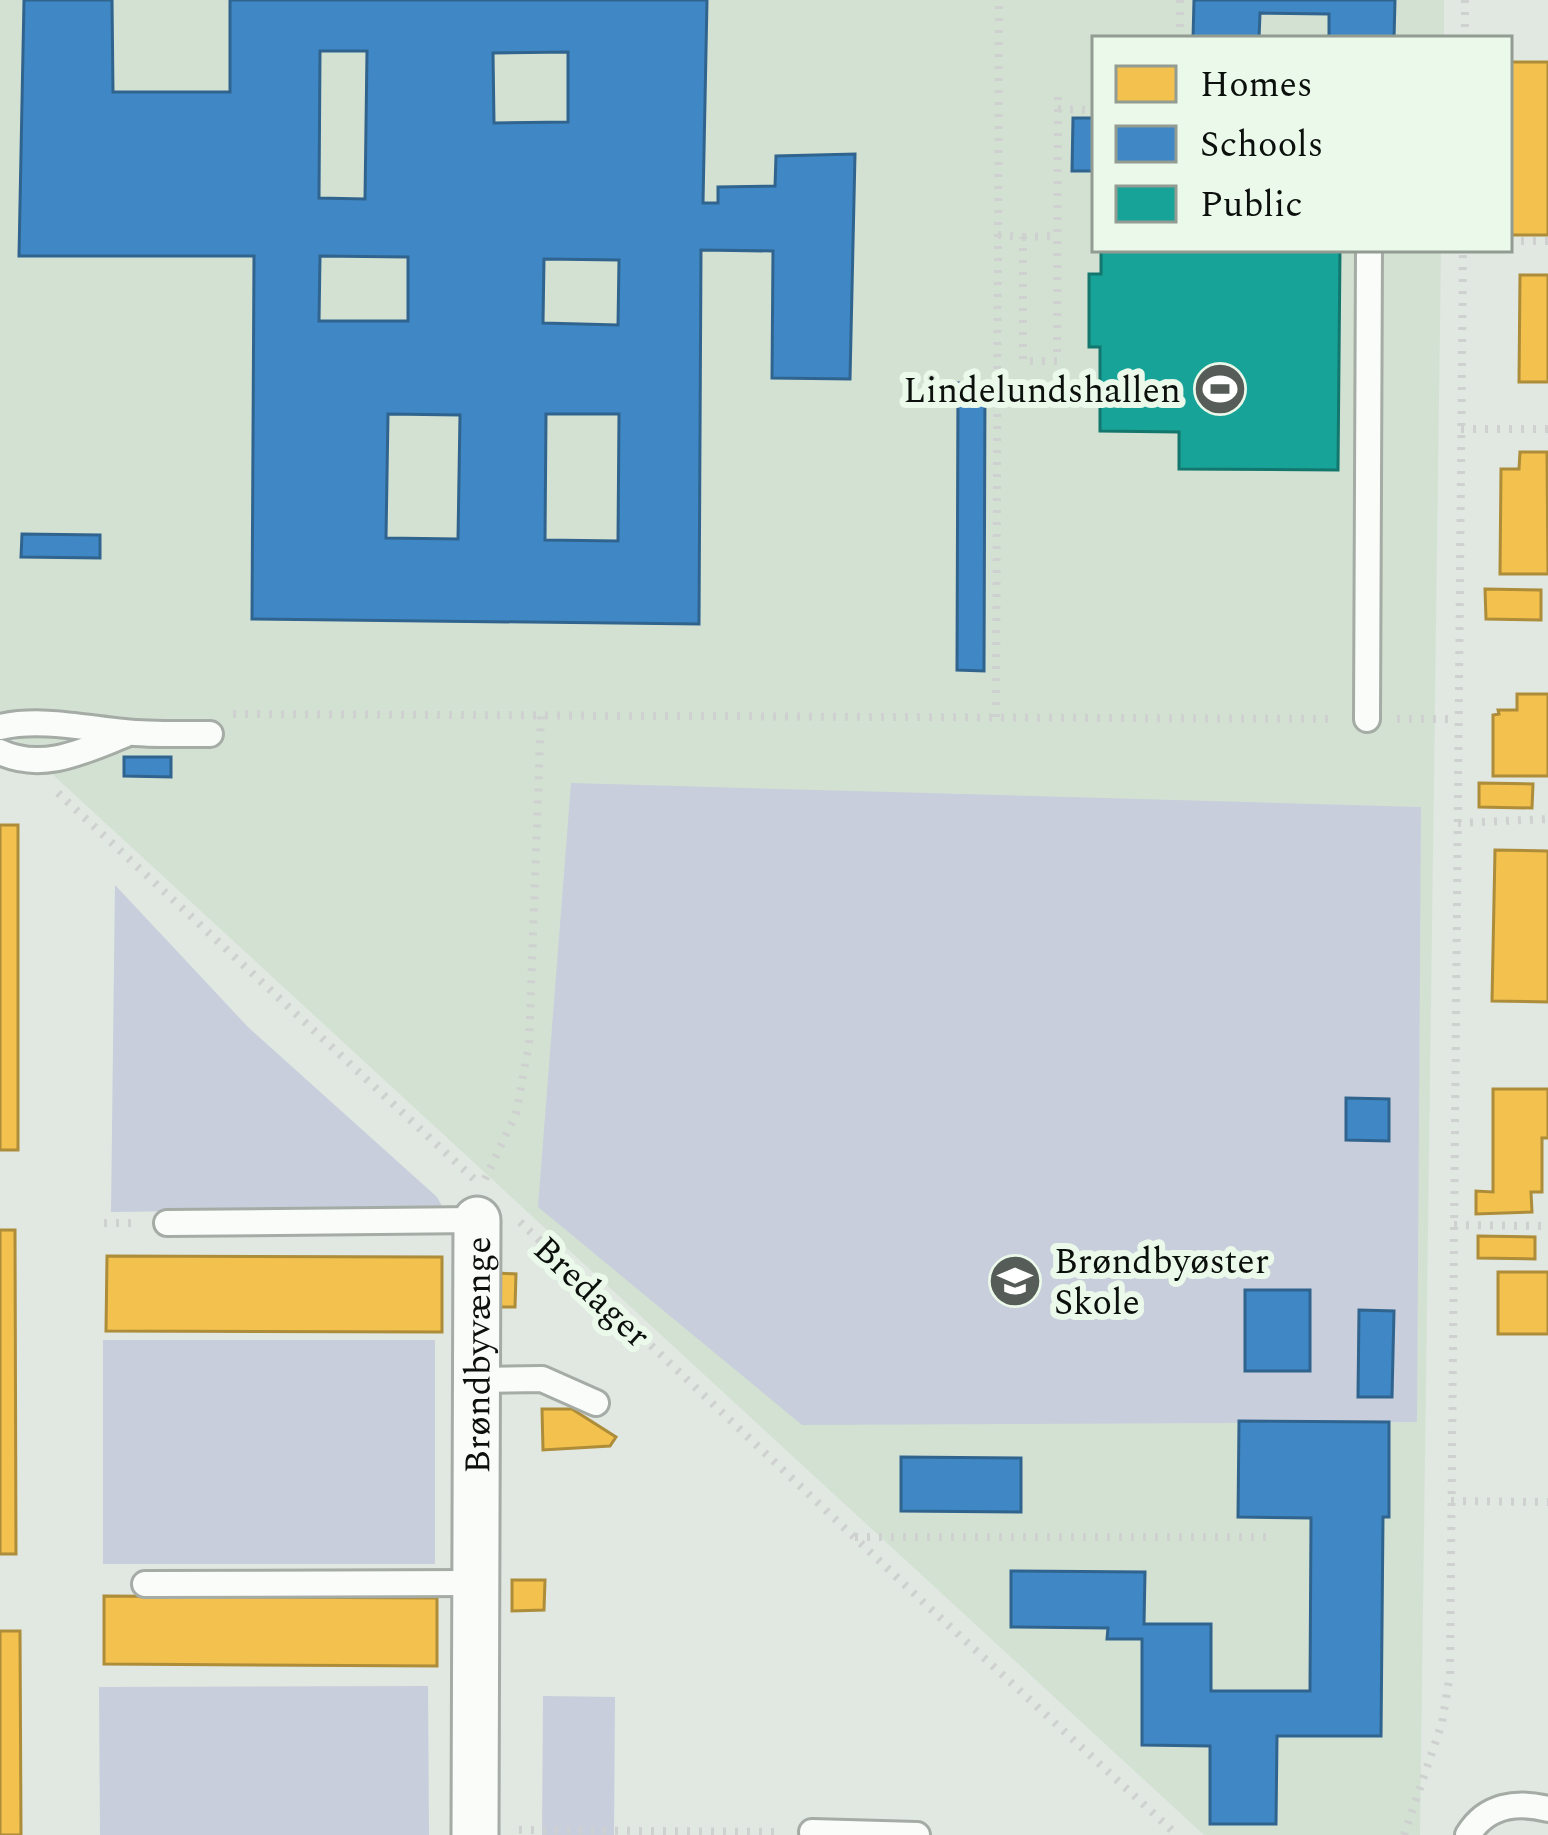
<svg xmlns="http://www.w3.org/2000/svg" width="1548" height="1835" font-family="Spectral,serif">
  <rect width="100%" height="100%" fill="#e0e8e1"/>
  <polygon fill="#d3e1d3" points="0,0 1444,0 1444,39 1095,39 1095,249 1441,249 1420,1835 1204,1835 0,726"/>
  <g fill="#c8cedb">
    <polygon points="571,783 1421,807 1417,1422 802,1425 538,1207"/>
    <polygon points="115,885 248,1027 437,1197 443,1208 111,1212"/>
    <rect x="103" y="1340" width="332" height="224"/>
    <polygon points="428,1686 429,1835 100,1835 99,1687"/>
    <polygon points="543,1696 615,1697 614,1835 542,1835"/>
  </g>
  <g fill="#f2c14e" stroke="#ad8c3a" stroke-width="3">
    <rect x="1509" y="62" width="39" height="173"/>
    <polygon points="1520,275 1548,275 1548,382 1519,382"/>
    <polygon points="1520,452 1547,452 1548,574 1500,574 1501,469 1519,469"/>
    <polygon points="1485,589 1541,590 1541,620 1486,619"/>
    <polygon points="1517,694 1548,694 1548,776 1493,776 1493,715 1499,714 1498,710 1517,710"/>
    <polygon points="1479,783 1533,784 1532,808 1479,807"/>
    <rect x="0" y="825" width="18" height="325"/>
    <polygon points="1495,850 1548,851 1548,1002 1492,1001"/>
    <polygon points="1493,1089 1548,1089 1548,1138 1542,1138 1542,1192 1531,1192 1532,1212 1476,1214 1476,1191 1493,1192"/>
    <polygon points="0,1230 15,1230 16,1554 0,1554"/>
    <polygon points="1478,1236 1535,1237 1535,1259 1478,1258"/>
    <polygon points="107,1256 442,1257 442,1332 106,1331"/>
    <rect x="1498" y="1272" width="50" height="62"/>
    <polygon points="498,1273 516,1274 515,1307 497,1307"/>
    <polygon points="542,1409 572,1409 616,1437 610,1446 543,1450"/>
    <polygon points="512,1580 545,1580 544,1610 512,1611"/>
    <polygon points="104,1596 437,1598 437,1666 104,1664"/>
    <polygon points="0,1631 20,1631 21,1835 0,1835"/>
  </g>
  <g fill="#3f88c5" stroke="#30648e" stroke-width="3" fill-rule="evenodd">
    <path d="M24 0H112L113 92H230V0H707L703 203H718V187L775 186 776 156 855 154 850 379 772 378 773 251 701 250 699 624 252 619 254 256H19ZM320 51H367L365 199 319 198ZM568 52V122L494 123 493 53ZM320 256 408 257V321H319ZM544 259 619 260 618 325 543 323ZM388 414 460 415 458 539 386 538ZM546 414H619L618 541 545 540Z"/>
    <polygon points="1194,0 1395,0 1394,39 1329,39 1329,14 1260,13 1259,39 1193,39"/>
    <polygon points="1073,118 1095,118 1095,171 1072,171"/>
    <polygon points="958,383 985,384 984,671 957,670"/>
    <polygon points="22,534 100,535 100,558 21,557"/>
    <polygon points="124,757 171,757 171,777 124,776"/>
    <polygon points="1346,1098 1389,1099 1389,1141 1346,1140"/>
    <rect x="1245" y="1290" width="65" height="81"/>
    <polygon points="1359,1310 1394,1311 1392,1397 1358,1397"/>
    <polygon points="1239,1421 1389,1422 1389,1517 1383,1517 1381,1736 1277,1736 1276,1824 1210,1824 1210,1746 1142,1745 1142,1639 1107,1639 1108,1628 1011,1627 1011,1571 1145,1572 1144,1624 1211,1624 1211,1691 1310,1691 1311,1518 1238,1517"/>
    <polygon points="901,1457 1021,1458 1021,1512 901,1511"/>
  </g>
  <polygon fill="#17a398" stroke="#14776e" stroke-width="3" points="1101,249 1340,249 1338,470 1179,469 1179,432 1100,431 1100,347 1089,347 1089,274 1101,274"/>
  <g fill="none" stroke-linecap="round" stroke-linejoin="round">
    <g stroke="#a5aba5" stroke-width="30">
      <g id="lane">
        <polyline points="1367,719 1369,249"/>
        <path d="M0 727C40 718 84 728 124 732 152 735 181 734 210 734"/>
        <path d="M0 752C42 772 84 751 124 735"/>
        <polyline points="167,1223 477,1220"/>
        <polyline points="476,1380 542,1379 596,1403"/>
        <polyline points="145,1584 476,1583"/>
        <polyline points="812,1832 917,1835"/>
        <path d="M1468 1835C1486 1805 1517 1801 1548 1809"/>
      </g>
    </g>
    <g stroke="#a5aba5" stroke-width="51">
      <g id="street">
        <path id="s1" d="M475 1835 477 1220"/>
      </g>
    </g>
    <g stroke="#ced1cf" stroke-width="8" stroke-dasharray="3 9" stroke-linecap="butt">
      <polyline points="1180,0 1180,39"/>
      <polyline points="1465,39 1465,0"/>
      <polyline points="1058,109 1095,110"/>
      <polyline points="998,235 1023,237 1023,361 1057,361 1058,94"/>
      <polyline points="1023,237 1058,236"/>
      <polyline points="1509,241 1548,241"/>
      <polyline points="1461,429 1548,429"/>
      <polyline points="233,714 1334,719"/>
      <polyline points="996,717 999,0"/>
      <polyline points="1397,719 1457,719"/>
      <polyline points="58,793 474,1179"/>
      <polyline points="1458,823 1548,819"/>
      <polyline points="485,1179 516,1114 529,1044 541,714"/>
      <polyline points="520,1222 921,1600 1177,1835"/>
      <polyline points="104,1223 139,1223"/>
      <polyline points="1454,1225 1548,1226"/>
      <polyline points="1451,1501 1548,1502"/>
      <polyline points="855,1537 1274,1537"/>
      <polyline points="519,1830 780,1832"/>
      <polyline points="1404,1835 1442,1723 1450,1674 1463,249"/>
    </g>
    <use href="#lane" stroke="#fafcfa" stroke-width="24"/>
    <use href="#street" stroke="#fafcfa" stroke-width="45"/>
  </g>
  <defs>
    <g id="stadium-disc" transform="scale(2.7)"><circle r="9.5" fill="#565c57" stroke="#ebf9eb"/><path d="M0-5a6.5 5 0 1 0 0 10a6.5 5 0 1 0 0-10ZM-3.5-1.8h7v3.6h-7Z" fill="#fff"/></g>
    <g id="school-disc" transform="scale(2.7)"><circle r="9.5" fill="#565c57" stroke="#ebf9eb"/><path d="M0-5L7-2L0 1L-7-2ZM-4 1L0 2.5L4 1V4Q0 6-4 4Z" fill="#fff"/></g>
  </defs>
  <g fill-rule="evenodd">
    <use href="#stadium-disc" x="1220" y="389"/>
    <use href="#school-disc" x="1015" y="1281"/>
  </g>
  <g text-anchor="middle" stroke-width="12" stroke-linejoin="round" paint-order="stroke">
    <g font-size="36" fill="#0c100c" stroke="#ebf9eb" text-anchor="end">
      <text x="1181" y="402">Lindelundshallen</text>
      <text x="1054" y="1273" text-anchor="start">Brøndbyøster<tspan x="1054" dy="41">Skole</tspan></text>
    </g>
    <g font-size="36" fill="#0c100c" stroke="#ebf9eb">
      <text transform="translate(593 1291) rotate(43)" y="13">Bredager</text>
      <text dy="13" stroke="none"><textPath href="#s1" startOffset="480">Brøndbyvænge</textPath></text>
    </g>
  </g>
  <rect x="1092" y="36" width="420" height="216" fill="#ebf9eb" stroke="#929c92" stroke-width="3"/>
  <rect x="1116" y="66" width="60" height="36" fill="#f2c14e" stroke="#929c92" stroke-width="3"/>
  <text x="1200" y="96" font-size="36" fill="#0c100c">Homes</text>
  <rect x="1116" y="126" width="60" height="36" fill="#3f88c5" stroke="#929c92" stroke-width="3"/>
  <text x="1200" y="156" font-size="36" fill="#0c100c">Schools</text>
  <rect x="1116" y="186" width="60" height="36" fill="#17a398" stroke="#929c92" stroke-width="3"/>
  <text x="1200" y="216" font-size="36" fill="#0c100c">Public</text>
</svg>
